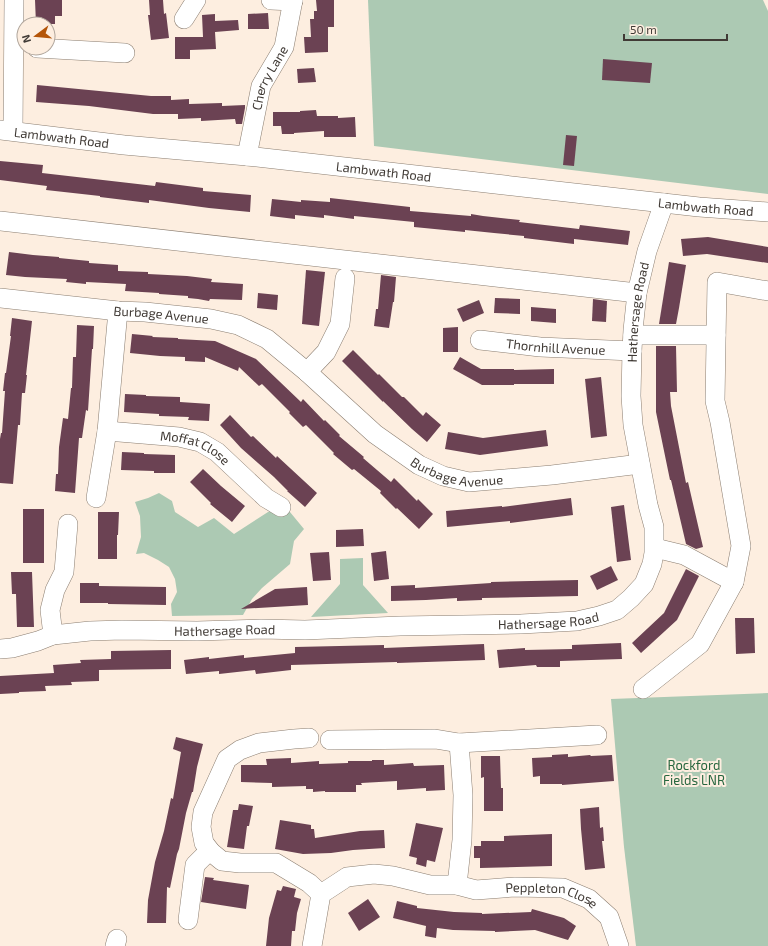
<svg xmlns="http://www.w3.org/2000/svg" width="768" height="946" font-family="'Exo 2',sans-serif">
  <rect width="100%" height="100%" fill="#fdeee0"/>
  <g fill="#acc9b3">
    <polygon points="368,0 763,0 768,11 768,194 374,146"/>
    <polygon points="159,493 172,501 175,512 198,527 214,518 234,534 268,512 285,506 304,529 294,541 290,564 262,588 252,599 243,615 172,616 171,604 177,592 175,579 169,567 158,560 144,553 136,554 141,537 140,516 135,502 148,498"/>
    <polygon points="363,558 363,585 388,613 311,617 340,584 340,559"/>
    <polygon points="768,693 768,946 636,946 624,847 611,699"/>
  </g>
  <g fill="#6b4253">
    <polygon points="35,0 62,0 62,16 55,16 55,24 36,24"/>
    <polygon points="149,0 163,0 164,14 166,13 169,38 151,40 148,15 150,15"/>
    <polygon points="316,0 334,0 334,27 328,27 328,52 305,53 304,37 311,37 310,19 314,19 314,11 317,11"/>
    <polygon points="268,13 269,29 248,29 248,14"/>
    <polygon points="215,14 215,21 238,20 239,30 215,32 216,49 190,50 190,59 175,59 175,37 203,37 202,15"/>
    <polygon points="603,59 652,63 650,83 602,80"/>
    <polygon points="314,68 316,82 298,83 297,69"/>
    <polygon points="37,85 151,96 171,96 171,100 189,99 189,104 222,103 222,106 245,105 245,108 242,124 236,124 235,119 201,121 201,118 178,119 178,114 153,114 89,106 36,102"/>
    <polygon points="316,110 317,116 338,116 338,118 355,117 356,137 324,137 324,131 294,133 294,134 282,134 281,126 273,126 273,112 300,112 300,111"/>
    <polygon points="566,135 577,136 574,166 563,165"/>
    <polygon points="0,161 43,165 42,173 155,186 156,182 203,188 203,191 251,195 250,212 209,208 149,200 149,203 100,197 100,196 46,190 47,186 0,180"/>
    <polygon points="330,198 410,207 410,211 471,216 471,214 483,216 520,220 519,222 579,229 580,225 630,231 628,245 574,239 574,244 524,238 524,236 494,233 465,230 465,232 414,227 414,222 354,216 354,219 324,215 324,218 295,215 295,219 270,216 272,199 301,202 301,200 330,202"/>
    <polygon points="708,237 768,247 768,263 707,254 683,256 681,239"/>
    <polygon points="9,252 33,255 59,257 59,258 89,261 89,263 118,265 118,271 148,272 148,274 187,276 212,279 211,282 243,284 242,300 210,299 209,301 198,299 188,298 188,296 159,294 159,293 125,291 126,284 86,282 86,284 66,282 67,279 25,277 6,275"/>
    <polygon points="669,262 686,265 679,308 676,324 659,324"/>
    <polygon points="306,270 325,272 319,326 302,324"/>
    <polygon points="381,275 396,277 394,302 393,302 389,328 374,326 376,309 378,309"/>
    <polygon points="258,293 278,295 277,310 257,308"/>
    <polygon points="495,298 520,299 520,314 494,313"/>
    <polygon points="593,299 607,301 606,322 592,321"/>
    <polygon points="479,300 484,313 463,322 457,309"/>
    <polygon points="531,307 556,309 556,323 531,321"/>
    <polygon points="12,318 32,321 26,375 27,375 25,393 22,393 20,425 18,425 13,484 0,483 0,439 1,433 2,433 5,391 3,391 5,373 6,373 11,336 10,336"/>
    <polygon points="77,325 94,326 93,349 92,349 88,411 86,410 82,438 79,438 75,493 55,491 56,474 58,474 59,447 63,418 68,419 71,388 72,388 73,357 76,357"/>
    <polygon points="458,327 458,352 443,352 443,328"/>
    <polygon points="132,334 153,336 152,337 178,338 178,339 215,341 256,359 301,402 303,399 324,421 325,420 340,435 339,436 364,457 363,458 391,482 394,478 417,501 418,499 433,514 419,529 397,508 396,509 380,493 381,491 354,469 352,470 333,454 334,453 306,425 303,427 289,413 290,412 262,384 259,386 239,367 238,371 205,357 205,362 185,361 185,357 160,356 130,353"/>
    <polygon points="656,346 676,346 677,392 670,392 671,406 686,483 688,482 703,547 696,549 686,544 671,480 670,480 656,412"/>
    <polygon points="353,350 378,375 379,374 402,397 404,397 423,416 426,412 441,425 427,442 412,429 383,401 383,402 342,361"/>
    <polygon points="460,357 481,369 514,369 514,370 554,369 554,384 514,384 514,385 482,385 453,369"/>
    <polygon points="601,377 607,436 591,438 585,379"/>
    <polygon points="125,394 146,395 146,396 180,397 180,402 210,404 209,421 188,420 189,417 159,416 159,414 124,412"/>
    <polygon points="230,415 251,437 253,436 276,458 277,456 317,493 305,507 287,491 288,491 274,477 241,448 220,425"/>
    <polygon points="546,430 548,446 480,455 445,449 448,432 483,438"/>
    <polygon points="122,452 144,453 144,454 175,455 175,473 154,473 154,471 121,470"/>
    <polygon points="203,469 221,486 245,506 232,522 210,504 211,503 190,482"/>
    <polygon points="571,498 573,515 510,523 510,521 447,527 446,511 502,506 502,507"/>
    <polygon points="624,505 631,560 617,562 611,507"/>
    <rect x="23" y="509" width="21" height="54"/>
    <polygon points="98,512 119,512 118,535 117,535 117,559 98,559"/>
    <polygon points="363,529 364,546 336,547 336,530"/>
    <polygon points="386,551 389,579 374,581 371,553"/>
    <polygon points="329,552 331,580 313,581 310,553"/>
    <polygon points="611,566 618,580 597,590 590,576"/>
    <polygon points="686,569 699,576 677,620 641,653 632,643 664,613"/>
    <polygon points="11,572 32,572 34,627 17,627 16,594 12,594"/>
    <polygon points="578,580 578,596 482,598 482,600 457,601 457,598 426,600 391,601 391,586 415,585 415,588 491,583 491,582"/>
    <polygon points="80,583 99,583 99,586 166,587 166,605 108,604 108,603 80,603"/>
    <polygon points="307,587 308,605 241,609 275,589"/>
    <polygon points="735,618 754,618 755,653 736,654"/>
    <polygon points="621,643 622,659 560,661 560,667 537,667 536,665 499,668 497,650 525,648 525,650 572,649 572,645"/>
    <polygon points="484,644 485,660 397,663 397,662 291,665 291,670 256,674 255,670 219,674 219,671 186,674 184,660 209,657 209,659 244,655 244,658 295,653 295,647 384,645 384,648"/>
    <polygon points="171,650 171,669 99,670 99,681 71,682 72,685 45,686 46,691 19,692 19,693 0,694 0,676 54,673 53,665 81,663 80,660 111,659 111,651"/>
    <polygon points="176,737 203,744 197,767 193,792 192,792 186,813 179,849 177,854 170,888 167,887 166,923 147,923 148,900 155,862 164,831 171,798 173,799 181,752 173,749"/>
    <polygon points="568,754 568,757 590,755 591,756 612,755 614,781 562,785 562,784 540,784 540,776 533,777 532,758 552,757 552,755"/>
    <polygon points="481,756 500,756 501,788 503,788 503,811 484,811 484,777 481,778"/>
    <polygon points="291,758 291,763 319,761 319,764 348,763 348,761 372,761 372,760 384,760 384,765 413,763 414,766 444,765 445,790 426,791 426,788 397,790 397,781 361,783 362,785 356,785 356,792 325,792 325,791 313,792 313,789 306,789 306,786 272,787 272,783 241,782 241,765 267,765 266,759"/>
    <polygon points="239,804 253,806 249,826 247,826 244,849 227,847 233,810 238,810"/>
    <polygon points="599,807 600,828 603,827 604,841 602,841 605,868 585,870 581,829 580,809"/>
    <polygon points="280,820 311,825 311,829 314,829 315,838 360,831 384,830 385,848 353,850 331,853 303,854 275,849"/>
    <polygon points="416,823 443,828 435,862 427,860 426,867 416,864 417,858 409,856"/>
    <polygon points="552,834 552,866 480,868 480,858 474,858 474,846 481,846 481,841 504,841 504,836"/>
    <polygon points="205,877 214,878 213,880 249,885 246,909 201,902"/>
    <polygon points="283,886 296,889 294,897 301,899 297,913 295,931 292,931 291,946 266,946 269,918 277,890 281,891"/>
    <polygon points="368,899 380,917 359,931 348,913"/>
    <polygon points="397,901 417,906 417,908 454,912 482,913 482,914 531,912 532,909 564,918 576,926 568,940 535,930 495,932 495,931 453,930 437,928 436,938 425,936 426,926 393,918"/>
  </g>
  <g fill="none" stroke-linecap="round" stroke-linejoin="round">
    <g stroke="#8b7e71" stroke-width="20">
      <g id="minor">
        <polyline points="271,0 293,1"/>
        <polyline points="184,19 196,0"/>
        <polyline points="37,48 125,53"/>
        <path id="s1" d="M0 130 124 145 247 156 699 207 768 212"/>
        <polyline points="13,131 14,0"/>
        <path id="s2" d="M247 156 261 86 284 47 293 0"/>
        <polyline points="0,221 637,293"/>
        <path id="s3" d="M0 298 118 311 145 312 211 319 238 325 267 339 307 372 375 434 419 465 443 476 469 482 552 475 640 464"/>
        <polyline points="633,335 716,335"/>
        <path id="s4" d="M480 340 540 347 632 351"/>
        <polyline points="307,372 326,352 340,324 345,278"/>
        <path id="s5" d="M107 431 179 437 200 442 217 452 266 498 281 507"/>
        <polyline points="96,498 107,431 118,311"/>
        <polyline points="734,582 741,546 720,422 715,401 717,282 768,291"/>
        <polyline points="53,635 50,610 55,590 64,572 68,524"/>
        <path id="s6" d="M0 649 12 648 38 641 53 635 90 631 122 630 197 631 261 629 305 630 400 626 521 624 577 621 599 616 617 610 631 598 644 584 652 564 654 553V527L648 505 633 425 631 396 632 351 633 330 637 293 647 251 664 203"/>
        <polyline points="643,689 700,644 734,582 684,555 655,548"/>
        <polyline points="309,738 294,739 259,743 240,750 227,759 203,812 201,827 204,843 211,852 222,861 240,863 276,863 309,883 321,894"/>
        <polyline points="330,740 435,739 459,743 597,735"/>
        <polyline points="457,885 462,840 463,795 459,743"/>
        <polyline points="188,920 195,865 204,856 210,851"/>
        <polyline points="115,946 117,939"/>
        <path id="s7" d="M312 946 321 894 347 877 374 874 393 876 430 885H457L476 890 515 887 563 888 589 899 609 917 619 946"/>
      </g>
    </g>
    <use href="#minor" stroke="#fff" stroke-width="19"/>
  </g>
  <g text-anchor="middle" stroke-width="4" stroke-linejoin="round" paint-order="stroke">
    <g font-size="13" fill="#403a35" stroke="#fdeee0">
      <text dy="5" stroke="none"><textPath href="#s2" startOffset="82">Cherry Lane</textPath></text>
      <text dy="5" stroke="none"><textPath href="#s1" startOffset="62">Lambwath Road</textPath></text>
      <text dy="5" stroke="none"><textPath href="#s1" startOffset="386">Lambwath Road</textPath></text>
      <text dy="5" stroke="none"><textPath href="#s1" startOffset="710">Lambwath Road</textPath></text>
      <text dy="5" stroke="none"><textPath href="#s6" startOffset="935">Hathersage Road</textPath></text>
      <text dy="5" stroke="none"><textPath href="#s3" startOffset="162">Burbage Avenue</textPath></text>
      <text dy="5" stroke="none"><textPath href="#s4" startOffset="76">Thornhill Avenue</textPath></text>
      <text dy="5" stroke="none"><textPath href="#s5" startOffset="91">Moffat Close</textPath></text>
      <text dy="5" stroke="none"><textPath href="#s3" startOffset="509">Burbage Avenue</textPath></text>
      <text dy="5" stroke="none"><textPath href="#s6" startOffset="551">Hathersage Road</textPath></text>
      <text dy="5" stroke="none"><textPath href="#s6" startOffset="227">Hathersage Road</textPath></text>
      <text dy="5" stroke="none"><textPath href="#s7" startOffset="292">Peppleton Close</textPath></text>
    </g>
    <g font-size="13" fill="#26663e" stroke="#fdeee0">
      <text x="694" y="770">Rockford<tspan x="694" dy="15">Fields LNR</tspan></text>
    </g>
  </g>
  <g transform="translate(36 36) rotate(254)"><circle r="19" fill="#fdeee0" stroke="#b1a69c"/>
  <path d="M0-3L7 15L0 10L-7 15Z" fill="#b45508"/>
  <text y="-6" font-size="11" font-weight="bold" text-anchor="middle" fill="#403a35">N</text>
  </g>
  <path d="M624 34v6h103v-6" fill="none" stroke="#403a35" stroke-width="2"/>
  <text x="630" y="34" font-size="12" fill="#403a35" stroke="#fdeee0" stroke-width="3" paint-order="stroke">50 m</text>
</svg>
